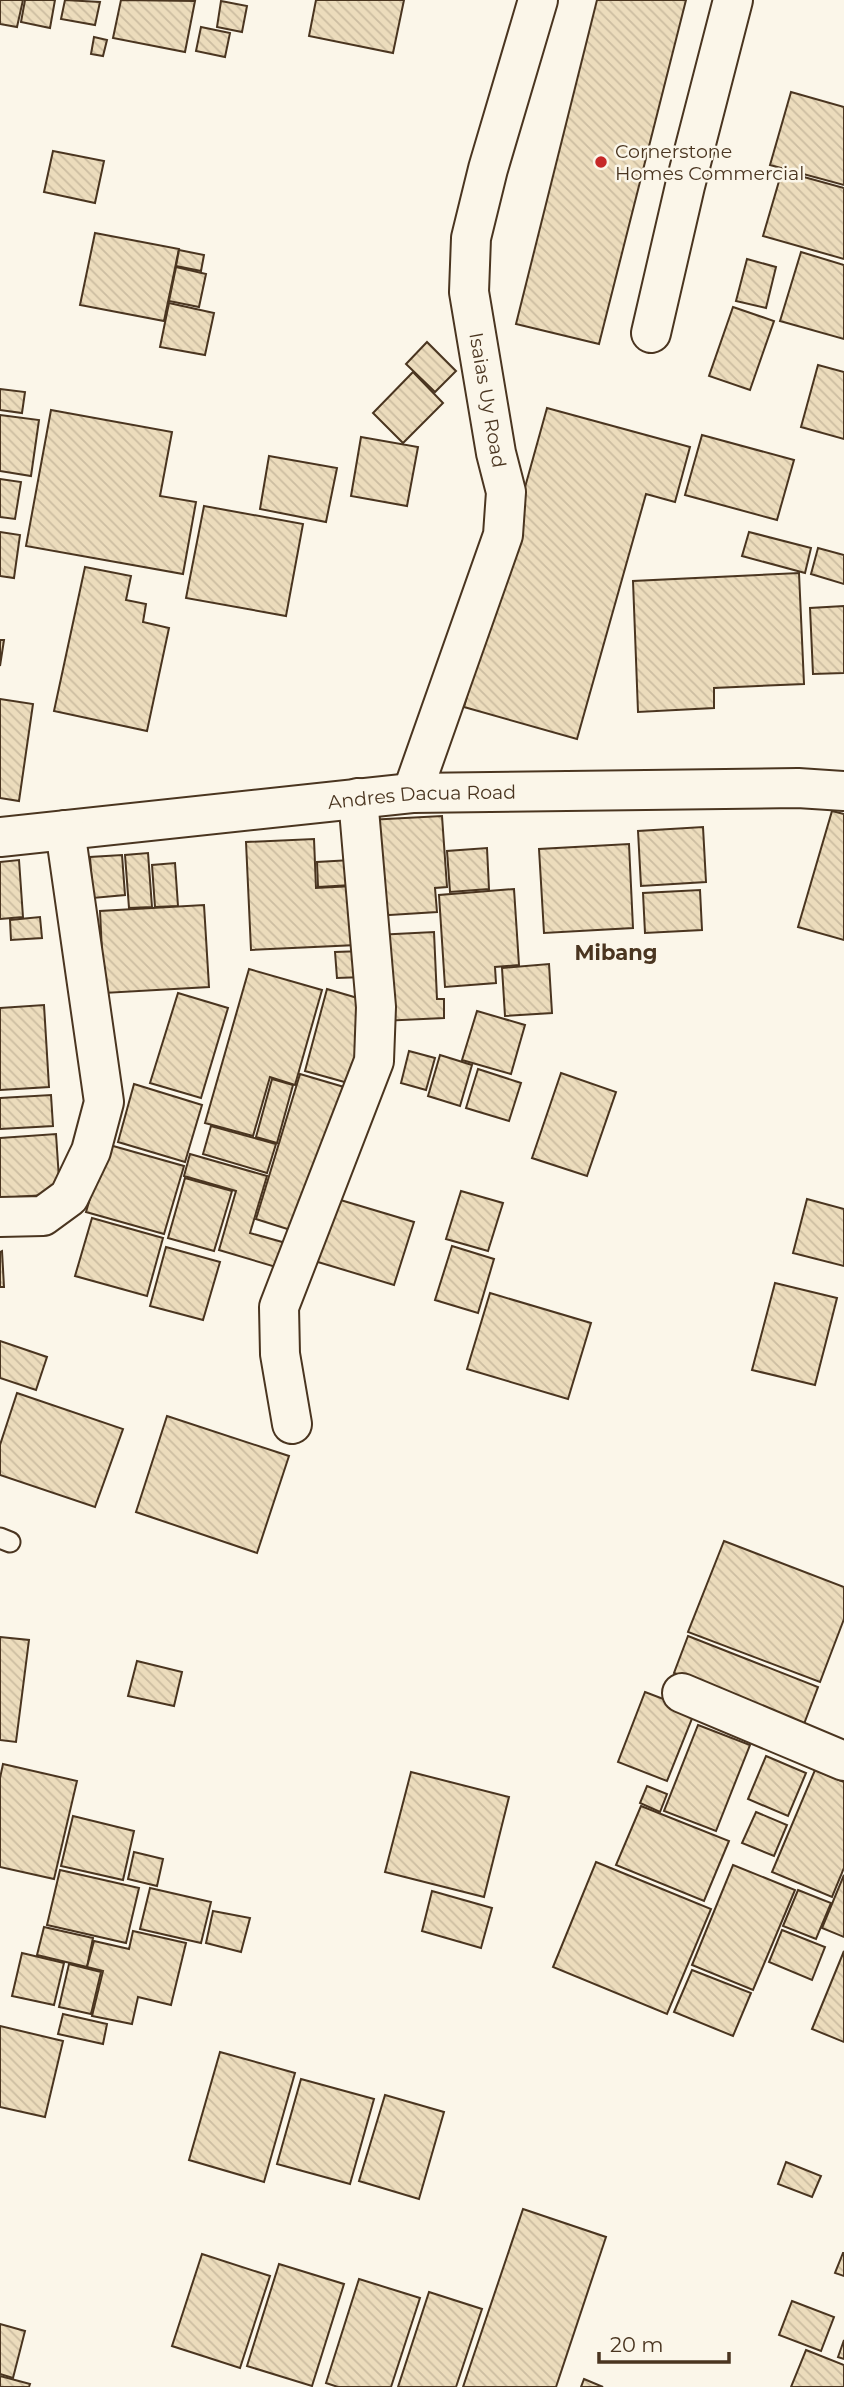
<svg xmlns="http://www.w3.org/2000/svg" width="844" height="2387" font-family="Montserrat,sans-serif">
  <defs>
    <pattern id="building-back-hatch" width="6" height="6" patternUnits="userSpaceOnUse" patternTransform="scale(1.75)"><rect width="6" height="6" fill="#ecdcbc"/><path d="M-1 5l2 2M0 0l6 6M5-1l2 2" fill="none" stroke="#ccbda1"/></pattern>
  </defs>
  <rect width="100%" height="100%" fill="#fbf6e9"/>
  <g fill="url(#building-back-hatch)" stroke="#4a3520" stroke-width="2">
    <polygon points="0,0 23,0 17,27 0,24"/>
    <polygon points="25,0 55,0 50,28 21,22"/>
    <polygon points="65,0 100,2 95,25 61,19"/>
    <polygon points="121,0 195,1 185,52 113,38"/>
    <polygon points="316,0 404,0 393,53 309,36"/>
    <polygon points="597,0 686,0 599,344 516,324"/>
    <polygon points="221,1 247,6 242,32 217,27"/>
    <polygon points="201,27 230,33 225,57 196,51"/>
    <polygon points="94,37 107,40 103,56 91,54"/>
    <polygon points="791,92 844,107 844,185 770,165"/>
    <polygon points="53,151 104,161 95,203 44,192"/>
    <polygon points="782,171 844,188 844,259 763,236"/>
    <polygon points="95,233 179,249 164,321 80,305"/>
    <polygon points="179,250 204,255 201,271 176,266"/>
    <polygon points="801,252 844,265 844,339 780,321"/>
    <polygon points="747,259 776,267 766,308 736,301"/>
    <polygon points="176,267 206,274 199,307 169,301"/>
    <polygon points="169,303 214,313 205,355 160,347"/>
    <polygon points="733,307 774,321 750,390 709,376"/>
    <polygon points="427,342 456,371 435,392 406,364"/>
    <polygon points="818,365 844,372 844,439 801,427"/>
    <polygon points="413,372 443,403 403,443 373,413"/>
    <polygon points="0,389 25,392 22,413 0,410"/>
    <polygon points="547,408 690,447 675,502 646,494 577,739 464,707"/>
    <polygon points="51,410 172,432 160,496 196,502 183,574 26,546"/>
    <polygon points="0,415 39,420 31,476 0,471"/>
    <polygon points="702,435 794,460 777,520 685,495"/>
    <polygon points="361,437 418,447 407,506 351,496"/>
    <polygon points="269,456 337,468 326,522 260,509"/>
    <polygon points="0,479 21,482 15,519 0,517"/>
    <polygon points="204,506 303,524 286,616 186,598"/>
    <polygon points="0,532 20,535 14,578 0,576"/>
    <polygon points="749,532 811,548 805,573 742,556"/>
    <polygon points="818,548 844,555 844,584 811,574"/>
    <polygon points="85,567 131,576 126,600 146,604 143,622 169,628 147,731 54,711"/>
    <polygon points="799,573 804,684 714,688 714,708 638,712 633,581"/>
    <polygon points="844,606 844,673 813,674 810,608"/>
    <polygon points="0,640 4,640 0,666"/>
    <polygon points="0,699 33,704 19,801 0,798"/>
    <polygon points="832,811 844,814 844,940 798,927"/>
    <polygon points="442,816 447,887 435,888 437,912 374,916 368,820"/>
    <polygon points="703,827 706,882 641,886 638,831"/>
    <polygon points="314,839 316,888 354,886 357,945 251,950 246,842"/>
    <polygon points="629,844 633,928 544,933 539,849"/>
    <polygon points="487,848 489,889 450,892 447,851"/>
    <polygon points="148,853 152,907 129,908 125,855"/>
    <polygon points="122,855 125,895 93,898 90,857"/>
    <polygon points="19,860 23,917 0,919 0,862"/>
    <polygon points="351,860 352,885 318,887 317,862"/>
    <polygon points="175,863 178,906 155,907 152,865"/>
    <polygon points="514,889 519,965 495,967 496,983 445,987 439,895"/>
    <polygon points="700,890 702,930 645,933 643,893"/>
    <polygon points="204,905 209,987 104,993 100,911"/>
    <polygon points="40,917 42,938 11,940 10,920"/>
    <polygon points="434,932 437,999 444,999 444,1018 381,1021 376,935"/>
    <polygon points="363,951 364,977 337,978 335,952"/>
    <polygon points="549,964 552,1013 505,1016 502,968"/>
    <polygon points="249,969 322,990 295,1085 270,1077 253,1136 205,1123"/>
    <polygon points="327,989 371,1002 348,1083 305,1071"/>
    <polygon points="178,993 228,1008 201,1098 150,1083"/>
    <polygon points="44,1005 49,1087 0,1090 0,1008"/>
    <polygon points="477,1011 525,1025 511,1074 462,1060"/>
    <polygon points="409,1051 435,1058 426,1090 401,1083"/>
    <polygon points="440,1055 472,1065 460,1106 428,1096"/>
    <polygon points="478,1069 521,1083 509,1121 466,1108"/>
    <polygon points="561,1073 616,1092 587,1176 532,1158"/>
    <polygon points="300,1074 344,1087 300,1233 256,1219"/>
    <polygon points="272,1079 293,1085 277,1143 256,1137"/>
    <polygon points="134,1084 202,1105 185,1162 118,1142"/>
    <polygon points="51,1095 53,1126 0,1129 0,1098"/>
    <polygon points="211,1126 276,1144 267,1173 203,1154"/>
    <polygon points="56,1134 60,1194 0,1198 0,1138"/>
    <polygon points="106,1144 184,1166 164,1234 86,1212"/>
    <polygon points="190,1154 267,1176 250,1233 293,1245 286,1270 219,1250 236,1191 184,1176"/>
    <polygon points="185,1178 232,1191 214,1251 168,1238"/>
    <polygon points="461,1191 503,1203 488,1251 446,1239"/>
    <polygon points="327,1196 414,1222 394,1285 308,1259"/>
    <polygon points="807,1199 844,1209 844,1266 793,1253"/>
    <polygon points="92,1218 163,1238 147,1296 75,1276"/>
    <polygon points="452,1246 494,1259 478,1313 435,1300"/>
    <polygon points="166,1247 220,1262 203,1320 150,1306"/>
    <polygon points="2,1251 4,1287 0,1287 0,1252"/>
    <polygon points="775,1283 837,1298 815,1385 752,1370"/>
    <polygon points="490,1293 591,1323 568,1399 467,1369"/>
    <polygon points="0,1341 47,1357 36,1390 0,1378"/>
    <polygon points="17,1393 123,1429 95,1507 0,1475 0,1445"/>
    <polygon points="167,1416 289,1456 257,1553 136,1512"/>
    <polygon points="724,1541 844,1587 844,1619 820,1682 688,1632"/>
    <polygon points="688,1636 818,1687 804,1724 674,1673"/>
    <polygon points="0,1637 29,1640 16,1742 0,1740"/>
    <polygon points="137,1661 182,1672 174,1706 128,1696"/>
    <polygon points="645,1692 695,1711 667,1781 618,1762"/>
    <polygon points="698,1725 750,1745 716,1831 664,1811"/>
    <polygon points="766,1756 806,1773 788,1816 748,1799"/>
    <polygon points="3,1764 77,1781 54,1879 0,1867 0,1778"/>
    <polygon points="815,1770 844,1782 844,1868 832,1897 772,1872"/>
    <polygon points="411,1772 509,1797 484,1897 385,1872"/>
    <polygon points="647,1786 667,1794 660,1812 640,1803"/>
    <polygon points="641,1806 729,1841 704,1901 616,1865"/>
    <polygon points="756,1812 787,1825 774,1856 742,1843"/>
    <polygon points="73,1816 134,1831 123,1880 61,1866"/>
    <polygon points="134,1852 163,1859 157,1886 128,1879"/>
    <polygon points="596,1862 711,1909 667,2014 553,1967"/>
    <polygon points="733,1865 795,1890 753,1990 692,1965"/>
    <polygon points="60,1870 139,1888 126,1943 47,1925"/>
    <polygon points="844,1875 844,1937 822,1928"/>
    <polygon points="150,1888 211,1902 201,1943 140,1929"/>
    <polygon points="798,1890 831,1903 816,1939 783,1926"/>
    <polygon points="432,1891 492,1908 481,1948 422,1931"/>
    <polygon points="213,1911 250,1918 241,1952 206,1943"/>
    <polygon points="44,1927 93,1938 87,1967 37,1955"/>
    <polygon points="782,1930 825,1947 812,1980 769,1962"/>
    <polygon points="133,1931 186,1943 171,2005 138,1997 132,2024 92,2016 103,1971 87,1967 94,1941 129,1949"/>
    <polygon points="844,1951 844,2042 812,2029"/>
    <polygon points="22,1953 64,1963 54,2005 12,1996"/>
    <polygon points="69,1964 101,1972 91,2014 59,2007"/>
    <polygon points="692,1970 751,1993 733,2036 674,2012"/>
    <polygon points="63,2014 107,2024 103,2044 58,2034"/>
    <polygon points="0,2026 63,2041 45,2117 0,2107"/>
    <polygon points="220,2052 295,2073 264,2182 189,2160"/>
    <polygon points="301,2079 374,2099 350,2184 277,2164"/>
    <polygon points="385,2095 444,2112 419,2199 359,2181"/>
    <polygon points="786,2162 821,2176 812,2197 778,2184"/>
    <polygon points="523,2209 606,2237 556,2387 463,2387"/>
    <polygon points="843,2253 844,2253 844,2276 835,2273"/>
    <polygon points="202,2254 270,2276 240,2368 172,2346"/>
    <polygon points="279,2264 344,2284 312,2386 247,2366"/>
    <polygon points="359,2279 420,2298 391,2387 338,2387 326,2383"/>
    <polygon points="429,2292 482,2309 456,2387 398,2387"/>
    <polygon points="792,2301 834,2317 821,2351 779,2335"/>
    <polygon points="0,2324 25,2331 13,2378 0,2374"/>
    <polygon points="844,2340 844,2359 838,2357"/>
    <polygon points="806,2350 844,2365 844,2387 791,2387"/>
    <polygon points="0,2376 30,2384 29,2387 0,2387"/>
    <polygon points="584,2379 603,2387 581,2387"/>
  </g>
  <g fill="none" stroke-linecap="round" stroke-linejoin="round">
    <g stroke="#4a3520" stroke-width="23">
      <polyline id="lane" points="0,1538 10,1542"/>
    </g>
    <g stroke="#4a3520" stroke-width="42">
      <g id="street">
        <polyline points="651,333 685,186 733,0"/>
        <polyline points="412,793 503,535 506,492 496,453 469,292 471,238 488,169 538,0"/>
        <path id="s1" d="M0 837 412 793 798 788 844 791"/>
        <polyline points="0,1217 43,1216 69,1197 91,1151 104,1102 65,830"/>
        <polyline points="292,1424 280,1354 279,1307 374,1061 376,1007 358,798"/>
        <polyline points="682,1693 844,1761"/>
      </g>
    </g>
    <use href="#lane" stroke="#fbf6e9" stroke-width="19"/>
    <use href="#street" stroke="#fbf6e9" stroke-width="38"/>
  </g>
  <circle fill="#c62828" stroke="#fbf6e9" stroke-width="2.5" cx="601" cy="162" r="7"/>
  <g text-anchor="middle" stroke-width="5" stroke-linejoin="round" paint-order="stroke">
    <g font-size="19" fill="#4a3520" stroke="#fbf6e9" text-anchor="start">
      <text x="615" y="158">Cornerstone<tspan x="615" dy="22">Homes Commercial</tspan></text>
    </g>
    <g font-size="19" fill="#4a3520" stroke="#fbf6e9">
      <text transform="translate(488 400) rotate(80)" y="7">Isaias Uy Road</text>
      <text dy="7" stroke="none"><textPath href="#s1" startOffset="424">Andres Dacua Road</textPath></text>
    </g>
    <g font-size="21" font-weight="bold" fill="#4a3520" stroke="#fbf6e9">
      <text x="616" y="960">Mibang</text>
    </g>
  </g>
  <path d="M599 2352v10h130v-10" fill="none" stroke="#4a3520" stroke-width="3.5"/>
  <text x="610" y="2352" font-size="21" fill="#4a3520" stroke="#fbf6e9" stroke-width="5" paint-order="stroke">20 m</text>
</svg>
